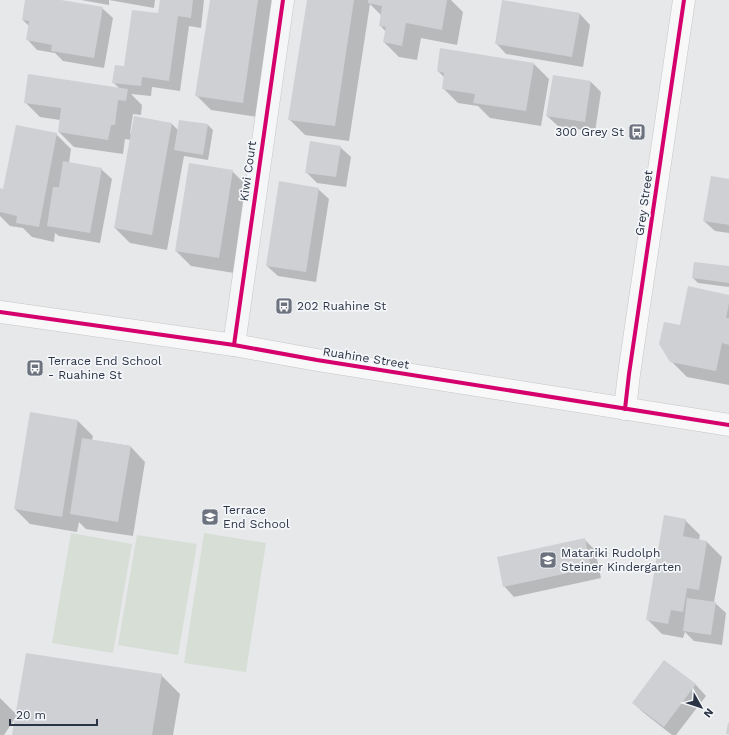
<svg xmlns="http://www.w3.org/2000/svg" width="729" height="735" font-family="'Work Sans',sans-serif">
  <rect width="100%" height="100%" fill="#e6e8ea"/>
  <g fill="#d6ded6">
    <polygon points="71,533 132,544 113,653 52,643"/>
    <polygon points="204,533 266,543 246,672 184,663"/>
    <polygon points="137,535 197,544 178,655 118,645"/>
  </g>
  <g fill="#0003">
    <polygon points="26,0 56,0 102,8 113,18 104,68 63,61 55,53 37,50 27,39 29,26 23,20"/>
    <polygon points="81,0 155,0 154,8 109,0 109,5"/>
    <polygon points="159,0 204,0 201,28 189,26 180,91 152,87 151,96 131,94 142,105 141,115 133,114 130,134 172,124 178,130 180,121 208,125 213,130 208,160 184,156 167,250 130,243 115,228 131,140 125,139 123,154 74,147 59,132 60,120 40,117 25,102 120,89 113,82 125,67 159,15 161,0"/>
    <polygon points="211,0 275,0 257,117 211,110 196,95"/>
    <polygon points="308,0 451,0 463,12 457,45 421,38 417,60 399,57 384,42 386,32 380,25 382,16 370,4 349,141 305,135 289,119"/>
    <polygon points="580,14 590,25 583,67 506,54 496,43"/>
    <polygon points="534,64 549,79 541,126 490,118 478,106 458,103 443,88 445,78 438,71"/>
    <polygon points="591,82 601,92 595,132 558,126 547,116"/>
    <polygon points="56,134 71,149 69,163 101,169 112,179 100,243 59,236 55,233 54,242 32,237 23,228 10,226 0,216 0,189 4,190"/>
    <polygon points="340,147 351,157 346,187 317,183 306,172"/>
    <polygon points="232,171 247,186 234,273 191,266 176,251"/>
    <polygon points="729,180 729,233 715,231 704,221"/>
    <polygon points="318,189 329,199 316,282 278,276 267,266"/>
    <polygon points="729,267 729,287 698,283 693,278"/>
    <polygon points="729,296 729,385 687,377 671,361 681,327"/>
    <polygon points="31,413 78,421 93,436 92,440 130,446 145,462 133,536 86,529 79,522 77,532 30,524 15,509"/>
    <polygon points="685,520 700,535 699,540 707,542 722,557 714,602 726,613 722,645 694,641 685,632 683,638 662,634 647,619"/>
    <polygon points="585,540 595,550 601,578 514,597 504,586"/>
    <polygon points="664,662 696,685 706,696 676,735 672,735 644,713 633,703"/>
    <polygon points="161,675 180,694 173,735 13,735 16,717 4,735 0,735 0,698 17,715"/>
  </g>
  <g fill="#ced0d3">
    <polygon points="25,0 61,0 103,7 94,58 51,51 52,45 26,40 29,21 22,20"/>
    <polygon points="160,0 193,0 191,18 178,16 169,81 142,77 141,86 112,83 115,65 124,66 132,10 158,13"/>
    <polygon points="210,0 258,0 243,103 195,96"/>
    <polygon points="307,0 354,0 335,126 288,120"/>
    <polygon points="368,0 447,0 442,30 406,23 402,46 383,42 386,27 379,26 382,6 368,3"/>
    <polygon points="502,0 580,13 572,57 495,44"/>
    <polygon points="440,48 534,63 526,111 473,103 475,94 442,89 444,73 437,71"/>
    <polygon points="28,74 128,89 126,101 118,100 115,125 111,125 108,140 58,132 61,108 24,103"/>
    <polygon points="553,75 591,81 585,122 546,116"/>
    <polygon points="134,116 172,123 152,235 114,228"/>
    <polygon points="179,120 208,124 203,155 174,150"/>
    <polygon points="16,125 57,133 39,227 16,223 17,216 0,212 0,188 3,189"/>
    <polygon points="310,141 341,146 336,177 305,173"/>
    <polygon points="63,161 102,168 90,233 47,226 53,187 59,187"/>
    <polygon points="189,163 233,170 219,258 175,251"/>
    <polygon points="711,176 729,179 729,225 703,221"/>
    <polygon points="279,181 319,188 306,272 266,266"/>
    <polygon points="694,262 729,266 729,283 692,278"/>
    <polygon points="688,286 729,295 729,303 726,318 729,318 729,345 722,343 716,371 670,362 659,344 664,322 680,325"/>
    <polygon points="30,412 78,420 62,517 14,509"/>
    <polygon points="82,438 131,446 118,522 70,514"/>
    <polygon points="664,515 686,519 683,536 707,541 699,590 687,588 683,612 671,610 668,624 646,620"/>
    <polygon points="585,538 591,568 503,587 497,557"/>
    <polygon points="687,598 716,602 711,635 683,631"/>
    <polygon points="26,653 162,674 152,735 12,735"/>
    <polygon points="664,660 696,684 664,727 632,703"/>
    <polygon points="728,723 729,723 729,734 726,734"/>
  </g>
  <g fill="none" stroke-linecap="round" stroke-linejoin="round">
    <g stroke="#c4c6c8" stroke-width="23">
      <polyline id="street" points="234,345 283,0"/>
    </g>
    <g stroke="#c4c6c8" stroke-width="23">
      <g id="secondary">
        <polyline points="0,312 234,345 317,360 729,425"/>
        <polyline points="625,409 629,374 684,0"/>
      </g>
    </g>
    <use href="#street" stroke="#f5f6f7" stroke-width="22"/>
    <use href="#secondary" stroke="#f8f8f8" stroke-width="22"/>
    <g stroke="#f4f6f9" stroke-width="6">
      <g id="cycleway">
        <polyline points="0,312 234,345 317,360 729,425"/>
        <polyline points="234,345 283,0"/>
        <polyline points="625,409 629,374 684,0"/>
      </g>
    </g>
    <use href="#cycleway" stroke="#d6006c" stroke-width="4"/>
  </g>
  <defs>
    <g id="bus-square" transform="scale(0.9)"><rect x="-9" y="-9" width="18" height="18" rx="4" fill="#6c737f" stroke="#f4f6f9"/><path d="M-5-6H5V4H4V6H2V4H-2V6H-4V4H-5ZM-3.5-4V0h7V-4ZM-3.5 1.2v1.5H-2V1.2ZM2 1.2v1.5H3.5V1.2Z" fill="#fff"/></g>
    <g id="school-square" transform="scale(0.9)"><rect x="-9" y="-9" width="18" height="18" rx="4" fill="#6c737f" stroke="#f4f6f9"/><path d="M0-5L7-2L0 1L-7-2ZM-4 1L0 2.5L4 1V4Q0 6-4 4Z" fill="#fff"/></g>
  </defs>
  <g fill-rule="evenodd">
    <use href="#bus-square" x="637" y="132"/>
    <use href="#bus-square" x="284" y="306"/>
    <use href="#bus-square" x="35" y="368"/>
    <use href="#school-square" x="210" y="517"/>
    <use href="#school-square" x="548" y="560"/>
  </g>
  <g text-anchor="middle" stroke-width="3.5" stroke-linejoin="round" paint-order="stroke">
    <g font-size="12" fill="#2b3445" stroke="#f4f6f9" text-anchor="start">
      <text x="624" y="136" text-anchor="end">300 Grey St</text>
      <text x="297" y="310">202 Ruahine St</text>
      <text x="48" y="365">Terrace End School<tspan x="48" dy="14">- Ruahine St</tspan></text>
      <text x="223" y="514">Terrace<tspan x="223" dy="14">End School</tspan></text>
      <text x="561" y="557">Matariki Rudolph<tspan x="561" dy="14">Steiner Kindergarten</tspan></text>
    </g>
    <g font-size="12" fill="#2b3445" stroke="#f4f6f9">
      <text transform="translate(248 171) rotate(-82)" y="4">Kiwi Court</text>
      <text transform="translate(644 203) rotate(-82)" y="4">Grey Street</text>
      <text transform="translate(366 358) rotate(9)" y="4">Ruahine Street</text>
    </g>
  </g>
  <g transform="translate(701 707) rotate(129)" stroke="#f4f6f9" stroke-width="3" paint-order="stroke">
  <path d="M0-3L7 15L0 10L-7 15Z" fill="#2b3445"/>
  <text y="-6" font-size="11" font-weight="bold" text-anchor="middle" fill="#2b3445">N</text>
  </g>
  <path d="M10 719v6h87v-6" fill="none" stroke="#2b3445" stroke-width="2"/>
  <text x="16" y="719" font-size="12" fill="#2b3445" stroke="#f4f6f9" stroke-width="3" paint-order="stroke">20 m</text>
</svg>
